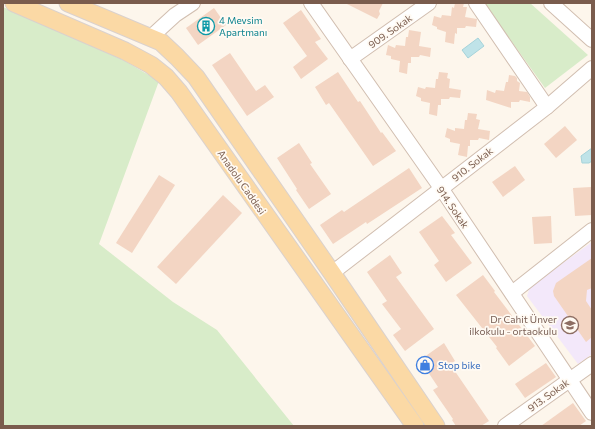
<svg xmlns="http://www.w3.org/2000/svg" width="595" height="429" font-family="Commissioner,sans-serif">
  <rect width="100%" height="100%" fill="#fdf6ec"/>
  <polygon fill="#f3e8fa" points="592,242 592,354 578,364 527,296 530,287"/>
  <g fill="#d8ecc9">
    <polygon points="484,3 530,3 588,55 545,88"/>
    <polygon points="3,7 123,60 159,81 99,244 173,302 217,330 294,426 3,426"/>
  </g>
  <g fill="#bfe3e8" stroke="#a5d3da">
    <polygon points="478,38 484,46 468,58 462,50"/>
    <polygon points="592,148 592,161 589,163 582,163 581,156"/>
  </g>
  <g fill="#f3d5c3">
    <polygon points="345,3 383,3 379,11 380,14 377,19"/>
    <polygon points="455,3 464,3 463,7 467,7 465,17 477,19 476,27 466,26 465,28 457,28 457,34 455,33 454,44 445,42 446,32 437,29 437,27 432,25 434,16 441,18 442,15 451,16 452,7 454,8"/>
    <polygon points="214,8 226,25 198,45 186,28"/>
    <polygon points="301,10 321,39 315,42 328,59 301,79 293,67 307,56 283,23"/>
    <polygon points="409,30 421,32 419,46 431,48 430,57 420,55 419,57 411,57 411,63 408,63 407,74 399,72 400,61 391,59 391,56 386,55 388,45 395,48 396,45 405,46 406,37 408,37"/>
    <polygon points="230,53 256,91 265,85 274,97 247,116 212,65"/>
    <polygon points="338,72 358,102 360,101 381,133 382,132 396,151 373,166 329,103 326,105 315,87"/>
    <polygon points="439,72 448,73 447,78 450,79 449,88 461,90 460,98 450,97 449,99 441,99 441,105 438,105 437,116 429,114 430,103 421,101 421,98 416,96 418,87 425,89 426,87 435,88 436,79 438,79"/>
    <polygon points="509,75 515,76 517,78 517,81 520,83 519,91 527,92 530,97 530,102 520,100 519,102 511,102 511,108 486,100 487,90 495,93 496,90 504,91 506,82 508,82"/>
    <polygon points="468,113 477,114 476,119 480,120 478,129 490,131 489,140 479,138 478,140 470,140 470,146 468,146 467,157 458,155 460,144 450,142 450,139 445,137 447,128 455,131 455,128 464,129 465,120 467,120"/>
    <polygon points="565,126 577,140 556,158 544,144"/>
    <polygon points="299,143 312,163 310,164 331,194 309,209 296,190 297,189 277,158"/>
    <polygon points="515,166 525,180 503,197 492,182"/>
    <polygon points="409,168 422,188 367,224 366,222 333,244 320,225 342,210 344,212"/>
    <polygon points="159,175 175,185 132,253 116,243"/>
    <polygon points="591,187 592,215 575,216 573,188"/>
    <polygon points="223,195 242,213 176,284 157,267"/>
    <polygon points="442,216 455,233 451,235 472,263 446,282 434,265 439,261 419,232"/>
    <polygon points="551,216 552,243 534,244 532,217"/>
    <polygon points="390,255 402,273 396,277 434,329 405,351 393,335 401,329 382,304 387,301 367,272"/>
    <polygon points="592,258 592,288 587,290 586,301 592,310 592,337 586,342 554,296 553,291 556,283"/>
    <polygon points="483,275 495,291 494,292 535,346 509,366 496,348 497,347 456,295"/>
    <polygon points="444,343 455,361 450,364 489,421 481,426 456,426 452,420 453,419 433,390 438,387 420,360"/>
    <polygon points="546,363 556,377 525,398 515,384"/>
    <polygon points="573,403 586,421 579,426 541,426"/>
  </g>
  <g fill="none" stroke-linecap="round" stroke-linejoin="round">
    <g stroke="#d1beb0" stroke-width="16">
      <g id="minor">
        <polyline points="311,3 441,188 592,413"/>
        <polyline points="476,3 547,107"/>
        <polyline points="551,3 592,40"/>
        <polyline points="151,37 175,15 193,3"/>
        <polyline points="350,59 429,3"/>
        <polyline points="332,273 547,107 592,68"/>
        <polyline points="512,293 592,230"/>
        <polyline points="505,426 592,364"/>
      </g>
    </g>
    <g stroke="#dad1cd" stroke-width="19">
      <g id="major">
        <polyline points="14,3 125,51 151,65 166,77 179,92 415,426"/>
        <polyline points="68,3 161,42 177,57 196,77 332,273 436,426"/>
      </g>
    </g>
    <use href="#minor" stroke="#fff" stroke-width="14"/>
    <use href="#major" stroke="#fbd9a5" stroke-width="17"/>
  </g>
  <defs>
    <g id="building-ring" transform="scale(0.9)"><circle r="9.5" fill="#fffaf3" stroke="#0f9aa8" stroke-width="1.5"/><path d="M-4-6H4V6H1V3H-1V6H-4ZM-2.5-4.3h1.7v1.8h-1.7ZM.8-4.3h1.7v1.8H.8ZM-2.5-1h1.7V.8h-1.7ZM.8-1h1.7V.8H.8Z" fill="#0f9aa8"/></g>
    <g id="school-ring" transform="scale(0.9)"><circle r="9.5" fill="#fffaf3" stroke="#8d6e63" stroke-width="1.5"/><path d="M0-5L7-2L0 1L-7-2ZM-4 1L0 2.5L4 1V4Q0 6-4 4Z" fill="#8d6e63"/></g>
    <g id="shop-ring" transform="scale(0.9)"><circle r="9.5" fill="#fffaf3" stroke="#3f7fe0" stroke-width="1.5"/><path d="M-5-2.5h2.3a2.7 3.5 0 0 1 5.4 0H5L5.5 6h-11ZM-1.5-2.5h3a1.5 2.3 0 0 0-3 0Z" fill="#3f7fe0"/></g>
  </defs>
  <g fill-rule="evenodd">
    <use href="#building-ring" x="206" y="26"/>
    <use href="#school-ring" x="570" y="325"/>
    <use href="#shop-ring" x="425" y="365"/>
  </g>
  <g text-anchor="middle" stroke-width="3.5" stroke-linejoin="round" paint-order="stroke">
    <g font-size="10" fill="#0d838f" stroke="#fffaf3" text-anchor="start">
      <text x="219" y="24">4 Mevsim<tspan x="219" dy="12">Apartmanı</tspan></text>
    </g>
    <g font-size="10" fill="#7a5c4d" stroke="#fffaf3">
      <text transform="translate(390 31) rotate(-35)" y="4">909. Sokak</text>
      <text transform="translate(472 164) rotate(-38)" y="4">910. Sokak</text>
      <text transform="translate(242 182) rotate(55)" y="4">Anadolu Caddesi</text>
      <text transform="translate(453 207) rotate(56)" y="4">914. Sokak</text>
      <text transform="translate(548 395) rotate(-36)" y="4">913. Sokak</text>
    </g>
    <g font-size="10" fill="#785e54" stroke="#fffaf3" text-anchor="end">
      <text x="557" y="323">Dr Cahit Ünver<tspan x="557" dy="12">ilkokulu - ortaokulu</tspan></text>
    </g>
    <g font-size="10" fill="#366cbe" stroke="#fffaf3" text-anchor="start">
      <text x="438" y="369">Stop bike</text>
    </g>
  </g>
  <rect width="595" height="429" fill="none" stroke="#7a5c4d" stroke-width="8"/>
</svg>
